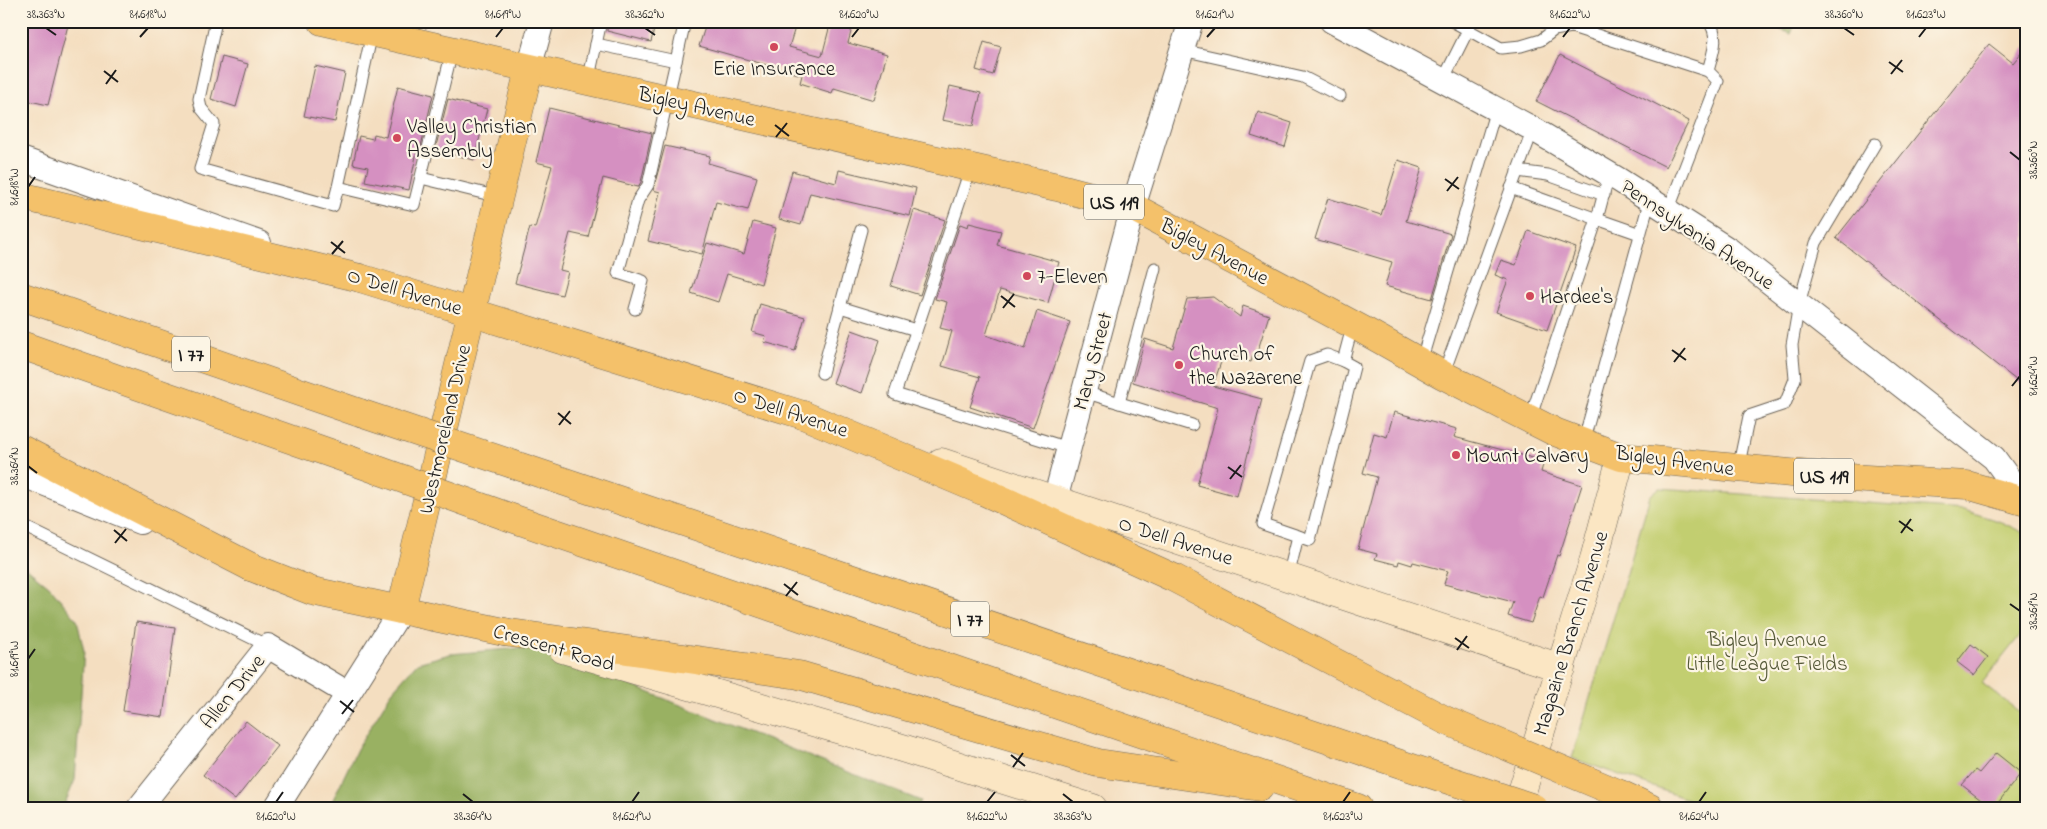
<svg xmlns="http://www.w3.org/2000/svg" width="2047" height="829" font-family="'Indie Flower',sans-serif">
  <rect width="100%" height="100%" fill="#fcf5e5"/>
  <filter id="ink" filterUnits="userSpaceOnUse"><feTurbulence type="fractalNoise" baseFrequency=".02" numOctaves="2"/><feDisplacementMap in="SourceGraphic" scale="10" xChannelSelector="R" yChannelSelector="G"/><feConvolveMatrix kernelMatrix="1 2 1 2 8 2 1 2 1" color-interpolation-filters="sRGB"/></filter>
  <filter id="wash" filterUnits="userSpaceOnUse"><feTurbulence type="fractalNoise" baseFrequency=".0096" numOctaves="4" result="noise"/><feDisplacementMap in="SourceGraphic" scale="20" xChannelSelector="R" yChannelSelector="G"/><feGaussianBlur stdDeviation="1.12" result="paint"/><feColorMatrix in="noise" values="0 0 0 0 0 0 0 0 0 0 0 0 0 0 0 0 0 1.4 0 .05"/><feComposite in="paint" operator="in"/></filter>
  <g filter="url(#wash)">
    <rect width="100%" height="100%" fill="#f4dec0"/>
    <polygon fill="#c2ce6f" stroke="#6f7546" points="1659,488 1964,510 2001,522 2026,534 2026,628 1982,683 2026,717 2026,808 1712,808 1572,758 1650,496"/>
    <g fill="#99b162" stroke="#5a663f">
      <polygon points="1767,21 1796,21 1791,34 1767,24"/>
      <polygon points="21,563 50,587 77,620 84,651 75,780 63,808 21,808"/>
      <polygon points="520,648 555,655 921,801 917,808 329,808 357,749 393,690 417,663 450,654"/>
    </g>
    <g id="blocks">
      <g fill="#d590c1">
        <polygon points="21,21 69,21 48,105 21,99"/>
        <polygon points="608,21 656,21 651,42 607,31"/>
        <polygon points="707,21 797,21 789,47 822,56 831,21 854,21 848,43 887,54 874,100 834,88 832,93 800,83 802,75 699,46"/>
        <polygon points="984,42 1001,47 993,75 976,70"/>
        <polygon points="1989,44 2013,63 2026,47 2026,388 1836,238"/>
        <polygon points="1560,55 1689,121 1666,167 1536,101"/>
        <polygon points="222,57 248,64 236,107 211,99"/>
        <polygon points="315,66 345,73 335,122 304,116"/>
        <polygon points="398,86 433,95 421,146 418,146 409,190 365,181 368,167 353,164 359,136 373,139 374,134 386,137"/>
        <polygon points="950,86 981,93 973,126 942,120"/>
        <polygon points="448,99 487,109 474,160 435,150"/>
        <polygon points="549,108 652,133 641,182 638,187 603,178 588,237 570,233 560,270 568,272 562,295 515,283 530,227 535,228 552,166 536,162"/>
        <polygon points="1258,112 1292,123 1285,147 1251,136"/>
        <polygon points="665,146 710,156 708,163 757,177 748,210 716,202 702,254 648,241 660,192 653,190"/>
        <polygon points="1398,160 1422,168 1406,221 1451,234 1432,299 1385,286 1392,262 1315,239 1328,198 1381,215"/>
        <polygon points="839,170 916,188 910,216 810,193 801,225 779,219 792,171 836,183"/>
        <polygon points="914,210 945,220 920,295 891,286"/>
        <polygon points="753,222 776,228 761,284 727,274 718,302 691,293 707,243 744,254"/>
        <polygon points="969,223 1001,231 997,245 1059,262 1048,303 1000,290 986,335 1025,349 1037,311 1070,322 1033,428 970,407 980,377 942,366 952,331 940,328 947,302 935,299 960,224 968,227"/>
        <polygon points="1528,231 1576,248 1547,330 1496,312 1508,280 1495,275 1501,260 1516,265"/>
        <polygon points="1213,297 1240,317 1243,306 1269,315 1256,356 1253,355 1251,362 1224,353 1213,386 1262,399 1237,496 1197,485 1218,408 1133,382 1145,339 1173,348 1187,299"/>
        <polygon points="760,304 805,317 795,351 764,342 766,336 752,332"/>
        <polygon points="852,330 880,340 862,393 833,383"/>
        <polygon points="1394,412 1457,429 1454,437 1544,461 1541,472 1582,485 1559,556 1557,555 1543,597 1540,596 1531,623 1508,616 1513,602 1444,584 1448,571 1413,562 1412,565 1399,561 1398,565 1375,559 1377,554 1358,549 1377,477 1363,473 1374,433 1387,437"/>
        <polygon points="136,622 175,628 163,717 123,711"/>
        <polygon points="1971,644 1988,657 1974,675 1957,662"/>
        <polygon points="246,721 278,746 235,800 203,775"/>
        <polygon points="1996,753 2021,773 1994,808 1991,808 1962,785 1975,770 1979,773"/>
      </g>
    </g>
  </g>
  <g filter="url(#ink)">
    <use href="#blocks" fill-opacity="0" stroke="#686055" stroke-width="1"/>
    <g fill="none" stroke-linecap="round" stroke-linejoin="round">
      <g stroke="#686055" stroke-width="13">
        <g id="lane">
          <polyline points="216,21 199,99 201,108 214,124 200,169 333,206 338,187"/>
          <polyline points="1452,21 1501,48 1521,46 1541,40 1554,30 1572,27 1708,71 1718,81 1668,211"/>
          <polyline points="372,33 338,187 414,205 452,51"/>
          <polyline points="596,44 676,61"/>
          <polyline points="1182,50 1303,77 1340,96"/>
          <path d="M1708 71C1712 54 1721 36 1708 21"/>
          <polyline points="1443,80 1468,30 1470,21"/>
          <polyline points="588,82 601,21"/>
          <polyline points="971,167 895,394 1068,448"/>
          <polyline points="1517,171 1548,175 1604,195"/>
          <polyline points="1609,174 1597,219 1640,234"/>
          <polyline points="421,178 499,197"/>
          <polyline points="1511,188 1597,219 1530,419"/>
          <polyline points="840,307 916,330"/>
          <polyline points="635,309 643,281 618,273 638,200 648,185 685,21"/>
          <polyline points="1421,362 1496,109"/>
          <polyline points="822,373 861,230"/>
          <polyline points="1443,375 1533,129"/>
          <polyline points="1084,392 1192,425"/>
          <polyline points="1119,403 1155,268"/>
          <polyline points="1583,443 1650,199"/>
          <polyline points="1738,469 1749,416 1785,404 1795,379 1792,345 1799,304 1816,243 1875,144"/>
          <polyline points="21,525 268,646"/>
          <polyline points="1298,536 1263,524 1310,361 1327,355 1343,361"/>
          <polyline points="1288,577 1298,536 1310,540 1354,367 1343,361 1353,324"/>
        </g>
      </g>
      <g stroke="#686055" stroke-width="26">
        <g id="street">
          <polyline points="1332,21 1533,129 1619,180 1729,250 1994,458 2025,501"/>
          <polyline points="529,69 542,21"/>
          <polyline points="21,159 259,243"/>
          <polyline points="21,474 140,522"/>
          <polyline points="1055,500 1133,207 1191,21"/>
          <polyline points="139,808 268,646 347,693"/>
          <polyline points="276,808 401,610"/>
        </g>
      </g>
      <g stroke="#686055" stroke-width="29">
        <g id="secondary">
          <polyline points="941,462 1561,668"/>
          <polyline points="563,649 902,748 1093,808"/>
          <polyline points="1517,808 1594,559 1621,457"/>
        </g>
      </g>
      <g stroke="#686055" stroke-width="29">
        <g id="primary">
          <polyline points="322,21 1057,187 1133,207 1363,330 1443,375 1555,432 1621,457 1833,477 1967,485 2026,502"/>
          <polyline points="360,278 803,415"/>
          <polyline points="251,567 312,591 504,632"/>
          <polyline points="401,610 529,69"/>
        </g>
      </g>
      <g stroke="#686055" stroke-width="29">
        <g id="highway">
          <polyline points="21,196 360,278"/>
          <polyline points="21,296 360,413"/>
          <polyline points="21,345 350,460"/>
          <polyline points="803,415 985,492 1174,578 1445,720"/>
          <polyline points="21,449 251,567"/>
          <polyline points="515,465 1424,772"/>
          <polyline points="506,516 1358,808"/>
          <polyline points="504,632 799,675 1098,763 1260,787"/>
          <polyline points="1620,794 1650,808"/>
        </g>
      </g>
      <use href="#lane" stroke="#fff" stroke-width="11"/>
      <use href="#street" stroke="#fff" stroke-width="24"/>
      <use href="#secondary" stroke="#fbe6c3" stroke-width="28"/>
      <use href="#primary" stroke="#f4c16a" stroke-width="28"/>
      <use href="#highway" stroke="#f4c16a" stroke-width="28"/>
      <g stroke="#686055" stroke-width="29" stroke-linecap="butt">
        <g id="highway-bridge">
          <polyline points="360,413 515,465"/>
          <polyline points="350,460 506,516"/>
          <polyline points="1445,720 1620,794"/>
          <polyline points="1424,772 1534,808"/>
        </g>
      </g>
      <use href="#highway-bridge" stroke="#f4c16a" stroke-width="28"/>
    </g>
  </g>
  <path fill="none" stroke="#1c1c1c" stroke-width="2" d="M46 28 56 35M645 28 655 35M1844 28 1854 35M140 37 148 28M496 37 503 28M852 37 859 28M1207 37 1215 28M1563 37 1570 28M1919 37 1926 28M1889 62 1903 72M104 71 118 82M1891 74 1902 60M106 84 116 70M775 125 789 136M776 137 787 123M2010 152 2020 160M1445 179 1459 189M28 187 35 177M1447 191 1458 177M331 242 345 253M332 254 343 241M1001 296 1015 307M1003 308 1014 294M1672 350 1686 360M1674 362 1685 348M2012 386 2020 376M558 413 571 424M559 425 570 411M28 466 37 473M1228 467 1242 477M1230 479 1241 465M1899 521 1913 531M114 530 127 541M1901 533 1911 519M115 543 126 529M784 584 798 595M786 596 797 582M2010 604 2020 611M1455 638 1469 648M1457 650 1467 636M28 659 35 649M340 701 354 712M342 714 353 700M1011 755 1025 766M1013 767 1023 753M463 794 473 802M1063 794 1073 802M276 802 283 792M632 802 639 792M987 802 995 792M1343 802 1350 792M1699 802 1706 792"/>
  <g fill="#d1495b" stroke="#fcf5e5" stroke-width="2">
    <circle cx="774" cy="47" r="5"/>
    <circle cx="397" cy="138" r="5"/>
    <circle cx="1027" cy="276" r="5"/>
    <circle cx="1530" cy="296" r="5"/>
    <circle cx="1179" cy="365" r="5"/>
    <circle cx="1456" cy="455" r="5"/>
  </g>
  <g text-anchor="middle" stroke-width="4.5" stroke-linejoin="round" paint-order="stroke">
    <g fill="#fcf5e5" stroke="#5f5d58" stroke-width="1">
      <rect x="1084" y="184.5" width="60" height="35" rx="4"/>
      <rect x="172" y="336.5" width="38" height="35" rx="4"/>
      <rect x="1794" y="458.5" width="60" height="35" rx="4"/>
      <rect x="951" y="601.5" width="38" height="35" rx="4"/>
    </g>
    <g font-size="20" font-weight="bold" fill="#1c1c1c">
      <text x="1114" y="209">US 119</text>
      <text x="191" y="361">I 77</text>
      <text x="1824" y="483">US 119</text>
      <text x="970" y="626">I 77</text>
    </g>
    <g font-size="21" fill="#1c1c1c" stroke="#fcf5e5" text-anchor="start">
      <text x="774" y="75" text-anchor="middle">Erie Insurance</text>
      <text x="407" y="133">Valley Christian<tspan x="407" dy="24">Assembly</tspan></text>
      <text x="1037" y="283">7-Eleven</text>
      <text x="1540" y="303">Hardee's</text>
      <text x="1189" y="360">Church of<tspan x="1189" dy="24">the Nazarene</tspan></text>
      <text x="1466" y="462">Mount Calvary</text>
    </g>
    <g font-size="21" fill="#1c1c1c" stroke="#fcf5e5">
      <text transform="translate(697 106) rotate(13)" y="7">Bigley Avenue</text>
      <text transform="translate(1698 234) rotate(34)" y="7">Pennsylvania Avenue</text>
      <text transform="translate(1215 251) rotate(28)" y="7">Bigley Avenue</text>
      <text transform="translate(405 291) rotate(17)" y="7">O Dell Avenue</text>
      <text transform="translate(1092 361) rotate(-75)" y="7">Mary Street</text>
      <text transform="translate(791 412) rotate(18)" y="7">O Dell Avenue</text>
      <text transform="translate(444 429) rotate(-77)" y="7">Westmoreland Drive</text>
      <text transform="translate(1675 460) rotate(8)" y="7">Bigley Avenue</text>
      <text transform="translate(1176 540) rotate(18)" y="7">O Dell Avenue</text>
      <text transform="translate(1570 633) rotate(-73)" y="7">Magazine Branch Avenue</text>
      <text transform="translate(554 647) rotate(16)" y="7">Crescent Road</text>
      <text transform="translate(232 691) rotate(-51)" y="7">Allen Drive</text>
    </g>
    <g font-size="21" fill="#565a39" stroke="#fcf5e5">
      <text x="1767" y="646">Bigley Avenue<tspan x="1767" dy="24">Little League Fields</tspan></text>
    </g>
  </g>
  <rect width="2047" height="829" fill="none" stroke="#fcf5e5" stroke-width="55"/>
  <rect x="28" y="28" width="1992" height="774" fill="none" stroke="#1c1c1c" stroke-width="2"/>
  <g font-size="12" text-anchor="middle" fill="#1c1c1c">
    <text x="46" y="18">38.363°N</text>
    <text x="148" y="18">81.618°W</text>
    <text x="503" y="18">81.619°W</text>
    <text x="645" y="18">38.362°N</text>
    <text x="859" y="18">81.620°W</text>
    <text x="1215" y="18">81.621°W</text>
    <text x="1570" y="18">81.622°W</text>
    <text x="1844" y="18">38.360°N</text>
    <text x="1926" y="18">81.623°W</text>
    <text transform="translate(2033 160) rotate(-90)" y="4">38.360°N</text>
    <text transform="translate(14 187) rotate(-90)" y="4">81.618°W</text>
    <text transform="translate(2033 376) rotate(-90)" y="4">81.624°W</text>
    <text transform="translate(14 466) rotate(-90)" y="4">38.364°N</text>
    <text transform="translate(2033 611) rotate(-90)" y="4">38.361°N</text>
    <text transform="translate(14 659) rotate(-90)" y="4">81.619°W</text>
    <text x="276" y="820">81.620°W</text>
    <text x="473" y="820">38.364°N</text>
    <text x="632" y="820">81.621°W</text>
    <text x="987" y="820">81.622°W</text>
    <text x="1073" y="820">38.363°N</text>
    <text x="1343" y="820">81.623°W</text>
    <text x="1699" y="820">81.624°W</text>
  </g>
</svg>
